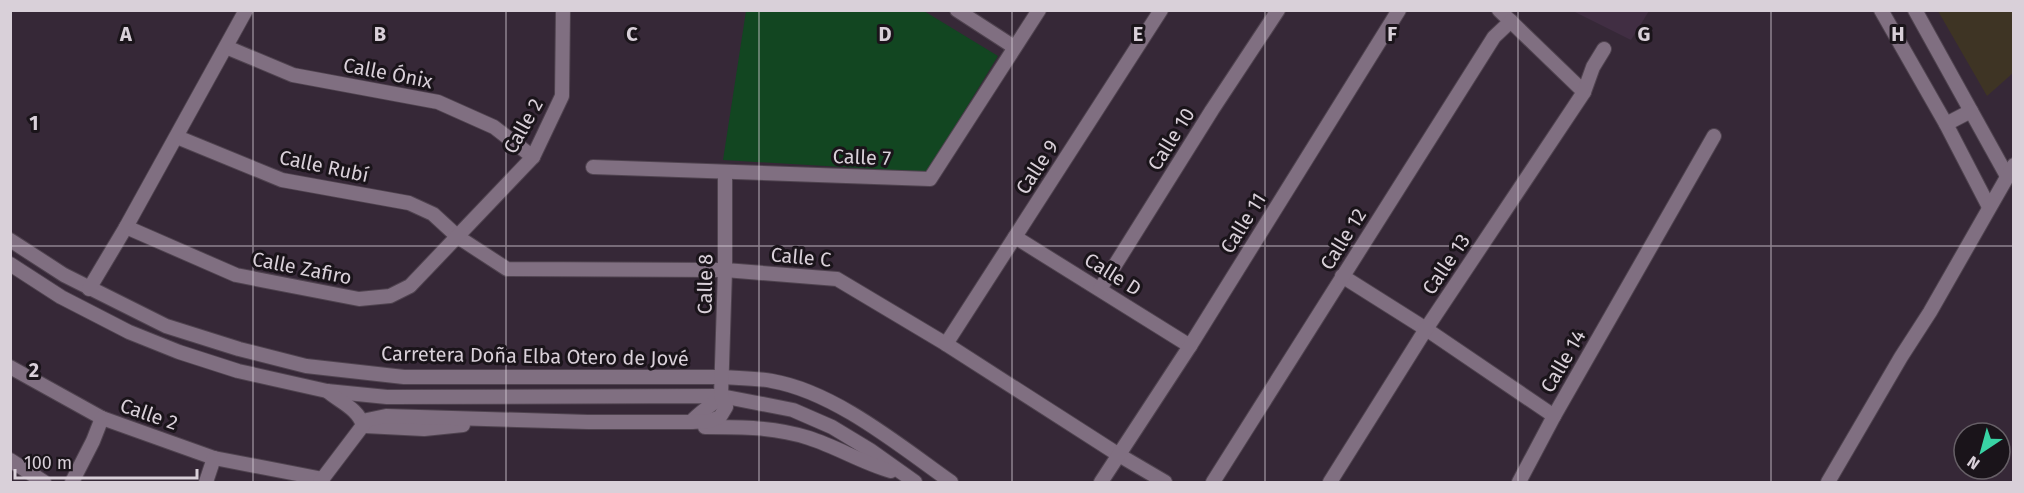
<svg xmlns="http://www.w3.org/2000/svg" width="2024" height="493" font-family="'Fira Sans',sans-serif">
  <rect width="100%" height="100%" fill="#362837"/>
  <polygon fill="#3e3424" points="1938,11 2013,11 2013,73 1987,96"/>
  <polygon fill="#412e43" points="1573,11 1649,11 1631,40"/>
  <polygon fill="#124621" points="746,11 924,11 998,56 927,172 723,160"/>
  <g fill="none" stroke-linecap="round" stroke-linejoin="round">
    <g stroke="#4f434f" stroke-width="16">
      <g id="minor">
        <polyline points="957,10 1014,47"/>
        <polyline points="1499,10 1584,92"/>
        <polyline points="1881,10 1946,124 1989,207"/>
        <polyline points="1915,10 2007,176"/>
        <polyline points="226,47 293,75 438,102 494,127 533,157"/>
        <polyline points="1946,124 1971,111"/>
        <polyline points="177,137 282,180 409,203 433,214 458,237 507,269 725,270 837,279 946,344 1119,455 1165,482"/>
        <polyline points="593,167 930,179 1039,10"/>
        <polyline points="126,227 236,275 359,299 390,296 410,286 533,157 562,96 563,10"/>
        <polyline points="1015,237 1190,346"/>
        <path d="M10 240 64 275 166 326 239 349 306 366 404 377H722C738 378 756 378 772 381 835 392 900 446 951 482"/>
        <polyline points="10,264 61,297 129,332 179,352 238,371 327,391 387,397 721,396 793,410 832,427 870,450 915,482"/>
        <polyline points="1342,276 1426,329 1554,416"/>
        <polyline points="89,289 126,227 246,10"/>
        <polyline points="1100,289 1212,110 1278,10"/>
        <polyline points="946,344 1161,10"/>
        <polyline points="10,367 102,418 214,458 323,479"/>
        <path d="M327 391C340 402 359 409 363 426"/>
        <path d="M691 422C700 412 711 406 721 396"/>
        <polyline points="365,426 424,429 463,425"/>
        <path d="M705 427C741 427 775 427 809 438 837 447 863 463 891 471"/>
        <polyline points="10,460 44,482"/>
        <polyline points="72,482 93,441 102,418"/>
        <polyline points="206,482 214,458"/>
        <polyline points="320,482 367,420 386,416 588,422 691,422 710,421 720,417 726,407 721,396 725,270 725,172"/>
        <polyline points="1101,482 1190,346 1399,10"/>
        <polyline points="1213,482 1494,37 1511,21"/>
        <polyline points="1330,482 1426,329 1584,92 1593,67 1604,49"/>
        <polyline points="1519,482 1554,416 1714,136"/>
        <polyline points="1828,482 1901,357 1930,312 2014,165"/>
      </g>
    </g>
    <use href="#minor" stroke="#806f81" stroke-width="14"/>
  </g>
  <path fill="none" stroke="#d9d0d9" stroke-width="1.5" stroke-opacity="0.55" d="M253 10V482M506 10V482M759 10V482M1012 10V482M1265 10V482M1518 10V482M1771 10V482M10 246H2014"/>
  <g text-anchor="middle" stroke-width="6" stroke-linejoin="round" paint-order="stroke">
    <g font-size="20" fill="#d9d0d9" stroke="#1a141a">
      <text transform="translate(388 73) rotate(11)" y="7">Calle Ónix</text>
      <text transform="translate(523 126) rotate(-61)" y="7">Calle 2</text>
      <text transform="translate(1171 139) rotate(-58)" y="7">Calle 10</text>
      <text transform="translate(862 157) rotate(2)" y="7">Calle 7</text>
      <text transform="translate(324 166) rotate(12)" y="7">Calle Rubí</text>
      <text transform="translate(1037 167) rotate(-57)" y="7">Calle 9</text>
      <text transform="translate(1243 223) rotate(-58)" y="7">Calle 11</text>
      <text transform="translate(1343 239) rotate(-58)" y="7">Calle 12</text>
      <text transform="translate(801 257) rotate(5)" y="7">Calle C</text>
      <text transform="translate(1446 264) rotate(-56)" y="7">Calle 13</text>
      <text transform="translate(302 268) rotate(11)" y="7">Calle Zafiro</text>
      <text transform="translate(1113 274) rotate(32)" y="7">Calle D</text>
      <text transform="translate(705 284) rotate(-89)" y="7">Calle 8</text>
      <text transform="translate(535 356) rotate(1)" y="7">Carretera Doña Elba Otero de Jové</text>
      <text transform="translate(1563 361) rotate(-60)" y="7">Calle 14</text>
      <text transform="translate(149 414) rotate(19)" y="7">Calle 2</text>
    </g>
  </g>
  <g font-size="20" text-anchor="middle" font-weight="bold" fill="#d9d0d9" stroke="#1a141a" stroke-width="6" stroke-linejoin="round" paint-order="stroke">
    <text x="126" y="41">A</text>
    <text x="380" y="41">B</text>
    <text x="632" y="41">C</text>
    <text x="885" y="41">D</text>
    <text x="1138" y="41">E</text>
    <text x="1392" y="41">F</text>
    <text x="1644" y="41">G</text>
    <text x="1898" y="41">H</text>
    <text x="34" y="130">1</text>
    <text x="34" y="377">2</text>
  </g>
  <rect width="2024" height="493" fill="none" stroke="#d9d0d9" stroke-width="24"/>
  <g transform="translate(1982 451) rotate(216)"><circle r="28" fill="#1a141a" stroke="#665f66" stroke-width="1.5"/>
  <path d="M0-4.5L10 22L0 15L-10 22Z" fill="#39d4a5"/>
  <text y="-9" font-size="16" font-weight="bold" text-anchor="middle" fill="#d9d0d9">N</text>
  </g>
  <path d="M15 469v9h182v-9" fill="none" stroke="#d9d0d9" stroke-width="3"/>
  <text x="24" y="469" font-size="18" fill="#d9d0d9" stroke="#1a141a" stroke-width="4.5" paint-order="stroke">100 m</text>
</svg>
